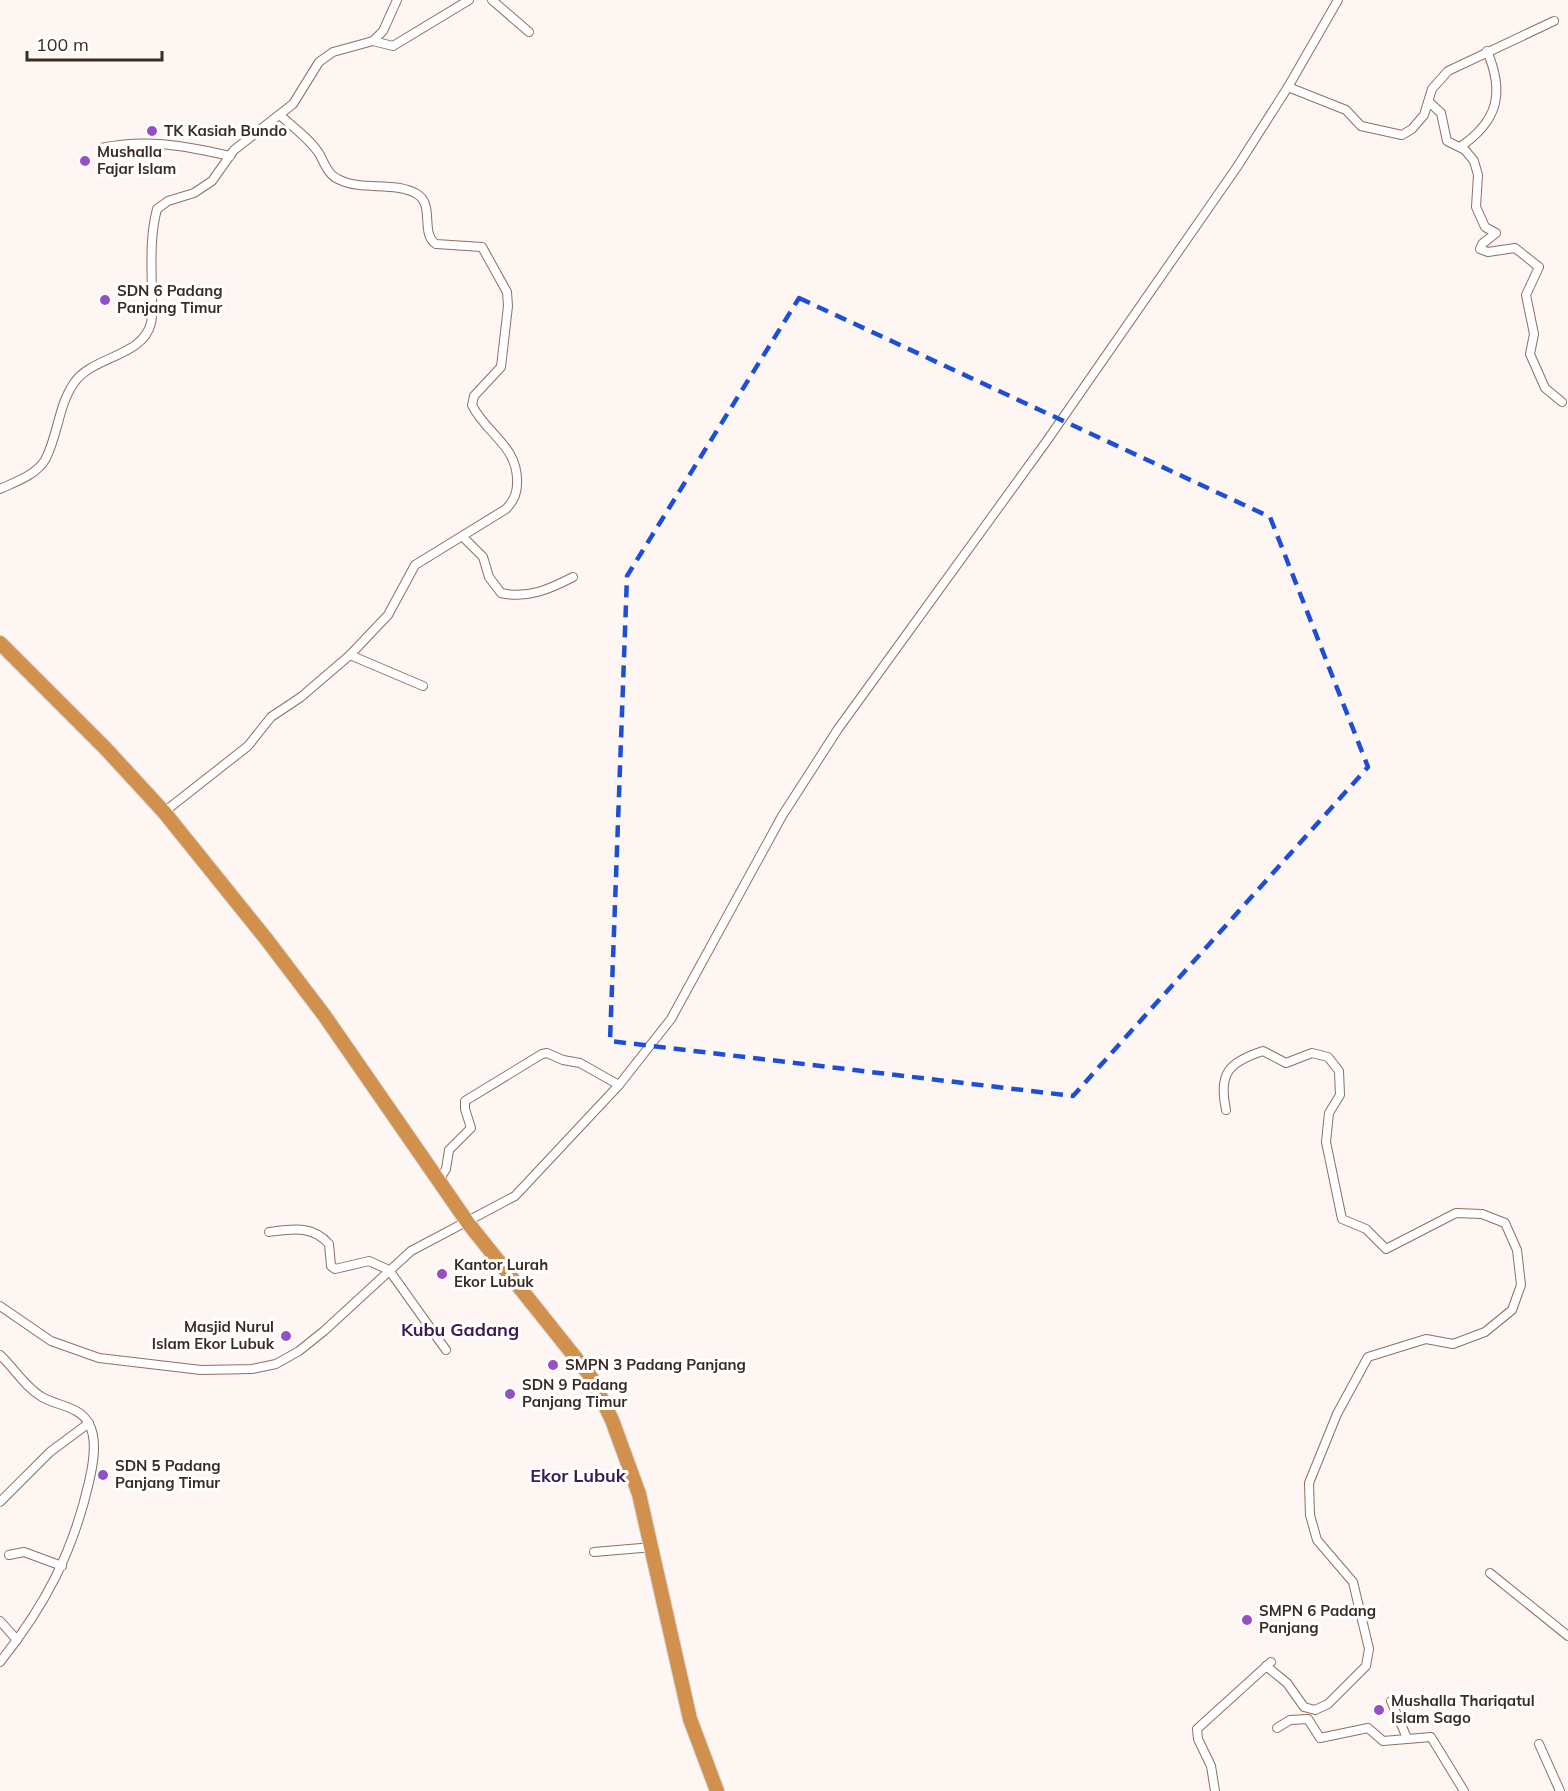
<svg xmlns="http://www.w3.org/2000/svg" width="1568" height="1791" font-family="Mulish,sans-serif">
  <rect width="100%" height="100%" fill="#fdf6f2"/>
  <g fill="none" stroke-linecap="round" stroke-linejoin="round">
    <g stroke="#8f705e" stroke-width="10">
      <g id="street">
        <polyline points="492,0 529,32"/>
        <polyline points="373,41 393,46 469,0"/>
        <polyline points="1288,87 1346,110 1361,126 1402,135 1412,129 1424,115 1432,89 1448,71 1554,21"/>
        <polyline points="1429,102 1441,113 1447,141 1465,150 1474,161 1478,175 1476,207 1485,227 1496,233 1482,244 1480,249 1488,252 1515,248 1539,267 1526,295 1534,334 1530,354 1545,388 1562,402"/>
        <path d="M1460 147C1498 121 1505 93 1487 51"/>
        <path d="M101 148C146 138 186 146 230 156"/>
        <path d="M0 489C15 482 36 475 45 460 58 436 58 406 74 383 92 356 143 357 151 323 153 316 151 307 152 300 152 270 149 239 157 209L168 201 194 193 212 181 234 150 293 104 319 62 333 52 373 41 383 31 397 0"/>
        <path d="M463 537 483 557 489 577 501 593C528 599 550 589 573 577"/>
        <polyline points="350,655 423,686"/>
        <path d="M164 812 248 746 271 717 301 697 350 655 388 615 415 565 506 509C514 501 517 494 517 484 519 446 486 434 472 405L474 396 501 367 508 306 507 292 482 247 436 244C420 234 435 205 417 194 395 181 363 191 340 180 329 176 325 165 320 155 311 140 294 128 281 116"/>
        <path d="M1226 1110C1218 1073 1229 1062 1263 1051L1286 1063 1312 1053 1328 1057 1339 1071 1340 1095 1329 1113 1326 1142 1342 1219 1366 1229 1386 1249 1456 1213 1482 1214 1505 1223 1517 1250 1521 1285 1512 1310 1485 1332 1453 1344 1426 1339 1368 1357 1337 1414 1309 1483 1310 1515 1317 1540 1353 1582 1369 1649 1366 1666 1328 1704 1315 1710 1304 1707 1287 1683 1266 1666"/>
        <polyline points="438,1182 446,1169 449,1150 471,1128 465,1109 465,1101 542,1054 547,1053 563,1060 580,1063 619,1085"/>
        <path d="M269 1232C293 1229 312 1225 329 1244L331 1266 335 1269 369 1261 389 1270 446 1350"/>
        <polyline points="0,1306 51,1341 99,1358 201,1370 252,1369 276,1364 299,1351 324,1331 411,1251 515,1196 619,1085 671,1019 782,816 838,729 1046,442 1237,167 1288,87 1338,0"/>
        <path d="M0 1355C14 1368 25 1387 42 1397 57 1406 80 1406 89 1424 98 1440 93 1465 89 1482 73 1552 45 1606 0 1662"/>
        <polyline points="0,1502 50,1452 89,1423"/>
        <polyline points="594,1552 653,1547"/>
        <polyline points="9,1555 24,1552 62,1566"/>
        <polyline points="1490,1573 1568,1636"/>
        <polyline points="0,1621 17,1640"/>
        <polyline points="1391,1701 1407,1738"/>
        <polyline points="1277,1728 1290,1720 1308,1719 1320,1738 1368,1728 1383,1741 1431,1737 1464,1791"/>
        <polyline points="1539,1744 1560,1791"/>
        <polyline points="1215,1791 1211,1766 1198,1739 1197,1729 1271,1662"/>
      </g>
    </g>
    <g stroke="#d7d5d3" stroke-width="16">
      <polyline id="highway" points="0,643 106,749 164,812 267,940 324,1015 468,1223 591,1377 612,1420 639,1494 690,1719 717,1791"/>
    </g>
    <use href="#street" stroke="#fff" stroke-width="8"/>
    <use href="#highway" stroke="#d1914d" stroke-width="14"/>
  </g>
  <path fill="none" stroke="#1d4ed8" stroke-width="4.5" stroke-dasharray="12 8" stroke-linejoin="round" d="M799 298 1270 517 1368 767 1073 1096 610 1041 627 576Z"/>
  <g fill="#9451c6" stroke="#fff" stroke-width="2">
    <circle cx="152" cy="131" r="6"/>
    <circle cx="85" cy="161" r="6"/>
    <circle cx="105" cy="300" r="6"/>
    <circle cx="442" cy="1274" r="6"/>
    <circle cx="286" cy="1336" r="6"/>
    <circle cx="553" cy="1365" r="6"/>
    <circle cx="510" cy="1394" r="6"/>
    <circle cx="103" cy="1475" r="6"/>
    <circle cx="1247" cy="1620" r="6"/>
    <circle cx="1379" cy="1710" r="6"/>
  </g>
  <g text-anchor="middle" stroke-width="6" stroke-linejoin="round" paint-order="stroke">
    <g font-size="15" font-weight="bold" fill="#392c25" stroke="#fff" text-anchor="start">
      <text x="164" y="136">TK Kasiah Bundo</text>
      <text x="97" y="157">Mushalla<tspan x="97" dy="17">Fajar Islam</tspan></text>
      <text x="117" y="296">SDN 6 Padang<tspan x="117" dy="17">Panjang Timur</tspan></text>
      <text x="454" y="1270">Kantor Lurah<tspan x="454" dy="17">Ekor Lubuk</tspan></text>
      <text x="274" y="1332" text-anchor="end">Masjid Nurul<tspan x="274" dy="17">Islam Ekor Lubuk</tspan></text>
      <text x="565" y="1370">SMPN 3 Padang Panjang</text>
      <text x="522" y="1390">SDN 9 Padang<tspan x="522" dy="17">Panjang Timur</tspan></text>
      <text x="115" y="1471">SDN 5 Padang<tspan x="115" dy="17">Panjang Timur</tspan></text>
      <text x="1259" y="1616">SMPN 6 Padang<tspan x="1259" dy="17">Panjang</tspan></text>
      <text x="1391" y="1706">Mushalla Thariqatul<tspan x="1391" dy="17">Islam Sago</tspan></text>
    </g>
    <g font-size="18" font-weight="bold" fill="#3c1c54" stroke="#fff">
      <text x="460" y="1336">Kubu Gadang</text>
      <text x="578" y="1482">Ekor Lubuk</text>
    </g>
  </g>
  <path d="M27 51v9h135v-9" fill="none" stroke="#392c25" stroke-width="3"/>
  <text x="36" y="51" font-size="18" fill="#392c25" stroke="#ffffff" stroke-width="4.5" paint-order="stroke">100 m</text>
</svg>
